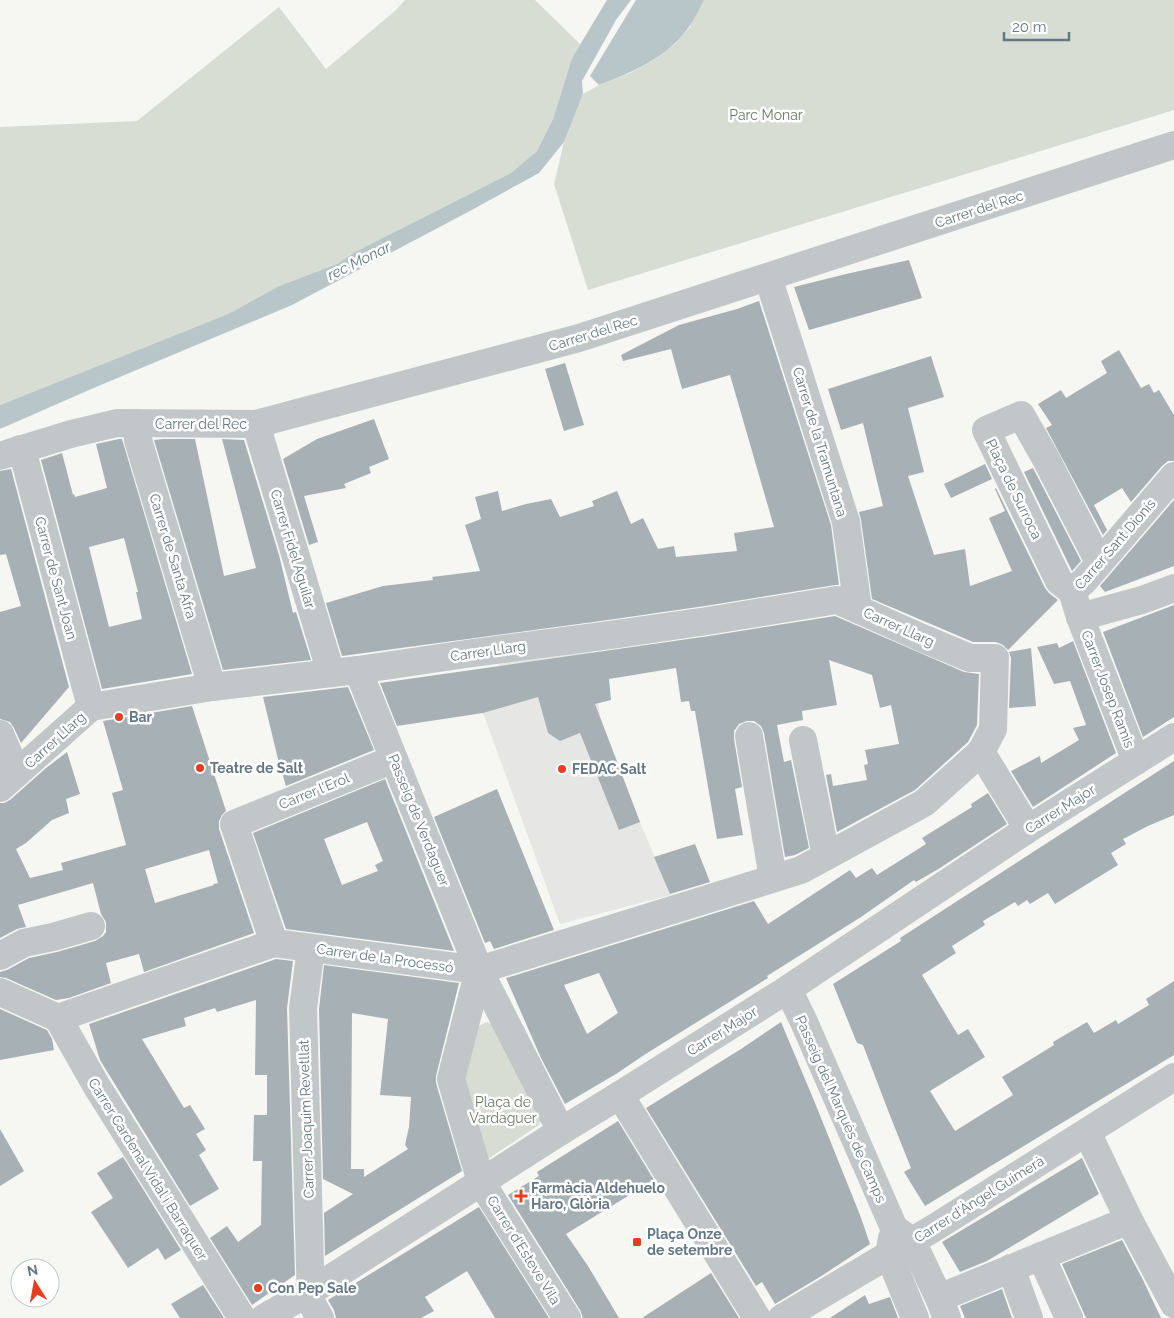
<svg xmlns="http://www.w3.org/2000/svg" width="1174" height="1318" font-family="Raleway,sans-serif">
  <rect width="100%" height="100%" fill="#f6f6f2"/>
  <polygon fill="#e6e7e5" points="591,645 600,716 640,822 671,895 560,924 483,713 511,704 497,658"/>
  <g fill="#d7ddd3">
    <polygon points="405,0 535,0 580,44 572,58 553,119 537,151 511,173 355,252 337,264 279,286 228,314 0,405 0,127 137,121 279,7 326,69 396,10"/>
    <polygon points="704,0 1174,0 1174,110 588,290 554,184 564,142 583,94 599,85 630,73 654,60 675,44 690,27"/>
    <polygon points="487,1022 498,1027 543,1117 539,1125 485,1161 462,1080 470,1031"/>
  </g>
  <g fill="#b8c6c9">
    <polygon points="607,0 631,0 616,20 582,81 583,94 564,142 539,173 468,212 292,305 96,387 0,429 0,405 228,314 279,286 337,264 355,252 511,173 537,151 553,119 572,58"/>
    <path d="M636 0H704C699 9 695 19 689 27 667 58 633 72 599 85L590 76Z"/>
  </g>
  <g fill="#a7b1b5" fill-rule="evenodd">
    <polygon points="909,260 922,298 809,330 794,287 846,274"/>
    <polygon points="759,301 831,525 839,585 835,585 705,606 608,620 342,656 326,603 383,586 433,580 432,577 480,571 465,525 481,519 475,497 498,491 502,511 526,504 551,499 560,517 594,506 592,501 617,491 631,524 643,518 658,549 674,546 676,557 737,551 734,533 774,527 730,375 682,389 671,349 623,361 621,355 679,325 737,309"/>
    <polygon points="1119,350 1141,388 1149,384 1154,393 1159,390 1174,415 1174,461 1168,461 1162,466 1131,502 1122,488 1094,505 1107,530 1103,535 1046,428 1052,425 1038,404 1061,390 1066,398 1107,373 1101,361"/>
    <polygon points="931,356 944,397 908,408 924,472 908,476 934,555 965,549 970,586 1012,571 989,518 1005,511 995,489 996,488 1045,588 1049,593 1058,600 1008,650 1003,645 996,642 973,642 872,599 861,520 859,512 883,506 863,423 841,430 828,389"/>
    <polygon points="565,363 584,425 564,431 545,369"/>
    <polygon points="374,419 389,459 369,467 371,473 344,484 346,488 304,496 318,542 309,545 283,459 317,439"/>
    <path d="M119 439H122L192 674 102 689 41 460 62 453 73 495 74 494 75 497 107 488 96 444ZM124 538 138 592H136L142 619 109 627 89 547Z"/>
    <polygon points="163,439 195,439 224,576 256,568 222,439 244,440 279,555 293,613 296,612 311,660 223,670 154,440"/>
    <polygon points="985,464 992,479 951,498 944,484"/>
    <polygon points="1033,468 1081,561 1072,571 1024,472"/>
    <polygon points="11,469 69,687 21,743 14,728 10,722 0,719 0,612 21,606 6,554 0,555 0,471"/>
    <polygon points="1174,500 1174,566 1105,592 1100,586"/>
    <polygon points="1174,605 1174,717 1143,737 1103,632"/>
    <polygon points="835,616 964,672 979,674 977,725 968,742 915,790 837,832 826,775 831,774 833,786 867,780 864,765 868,764 865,750 899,744 891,705 880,708 872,675 829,660 837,705 802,711 803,720 777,725 784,762 791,760 809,848 795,855 785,857 764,733 761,726 754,721 747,721 739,724 734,731 734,739 742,787 735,789 743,835 717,839 695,711 691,711 689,701 681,702 676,668 609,679 611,700 595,704 640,822 619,830 580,733 560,741 548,733 538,697 483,713 397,726 380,683 709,636"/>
    <polygon points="1073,641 1116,753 1033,807 1011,771 1040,756 1041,763 1079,740 1073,728 1086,725 1070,681 1054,684 1037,647 1057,643 1059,648"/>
    <polygon points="1031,648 1036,706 1009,708 1011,658 1009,652"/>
    <polygon points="348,687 374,750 286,786 278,759 263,697"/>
    <path d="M192 706 226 811 222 815 219 821V829L254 933 144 972 139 954 106 963 111 983 69 998 56 1000 6 978 0 977V972L7 970 29 958 57 952 95 941 103 936 106 932V922L101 914 93 883 18 905 26 927 17 929 0 938V803H4L10 800 46 768 67 752 80 794 66 799 69 813 52 820 26 843 16 849 30 878 63 870 61 863 126 845 112 793 123 790 103 721ZM209 850 218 883 213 884 214 885 155 903 145 869Z"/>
    <polygon points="1174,761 1174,815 1148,826 1123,839 1126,844 1111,853 1118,865 1055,904 1048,893 1030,904 1027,900 1018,906 1015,902 983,921 985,925 952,946 956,953 922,975 958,1035 968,1029 985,1057 930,1091 955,1131 1013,1095 1002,1077 1054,1045 1053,1042 1087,1022 1094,1033 1116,1020 1118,1024 1149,1005 1146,999 1174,981 1174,1055 925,1206 904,1172 911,1168 889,1113 863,1045 857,1043 833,984 901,941 900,938"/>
    <path d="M385 779 454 951 286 929 253 833ZM367 822 383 861 375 865 378 871 342 885 324 839Z"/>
    <polygon points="497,789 554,930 494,949 490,941 485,943 434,817"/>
    <path d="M988 793 1007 824 940 868 916 882 914 880 861 917 767 976 768 978 644 1055 616 1074 565 1104 541 1058 506 978 754 901 768 924 850 870 856 878 872 868 877 875 926 844 922 838 972 807 971 804ZM599 973 618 1013 587 1034 564 985Z"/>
    <polygon points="695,844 710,882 670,894 654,857"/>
    <polygon points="276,959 293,961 287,1008 295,1275 252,1305 210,1238 227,1226 238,1242 261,1225 262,1161 253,1161 254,1115 267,1115 267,1075 255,1075 256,1000 217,1012 215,1008 184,1018 186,1026 142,1039 184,1108 190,1105 205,1129 196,1134 206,1150 199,1155 219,1189 190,1206 100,1060 89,1024"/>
    <path d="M324 965 459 983 436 1076V1083L462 1171 325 1256 324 1213 353 1194 323 1179 319 1009ZM352 1013 388 1019 380 1095 411 1097 409 1127 405 1145 408 1149 364 1177V1169H351Z"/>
    <polygon points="0,1009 47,1030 52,1039 54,1050 0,1060"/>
    <polygon points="781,1022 815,1103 860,1215 870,1244 823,1275 775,1304 762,1282 756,1286 646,1108 741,1049"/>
    <polygon points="618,1121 654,1180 566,1234 588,1266 619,1318 583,1318 580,1310 508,1195 539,1176 537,1172"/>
    <polygon points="0,1129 24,1171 0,1186"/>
    <polygon points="123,1157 181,1250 165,1260 158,1248 128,1268 91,1212 113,1198 97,1173"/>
    <polygon points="1082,1158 1099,1194 987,1261 960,1272 942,1242"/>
    <polygon points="479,1207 549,1318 495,1318 467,1271 425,1297 434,1311 421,1318 336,1318 334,1310 328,1300"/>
    <polygon points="1122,1240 1143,1280 1161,1318 1086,1318 1062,1264"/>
    <polygon points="711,1273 739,1318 642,1318"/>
    <polygon points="203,1285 224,1318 180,1318 171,1304"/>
    <polygon points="1002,1289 1012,1318 965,1318 960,1306"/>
    <polygon points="865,1295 869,1304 890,1297 898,1318 830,1318"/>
  </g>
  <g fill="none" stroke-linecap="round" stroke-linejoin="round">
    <g stroke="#c1c6c8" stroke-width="28">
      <polyline points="768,277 846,522 858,609"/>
      <polyline points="137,423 138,440 212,687"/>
      <polyline points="256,424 331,673"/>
      <polyline points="20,449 24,457 91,707"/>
      <polyline points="0,456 71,434 117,423 256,424 579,338 1174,145"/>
      <polyline points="1072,591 1059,581 986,430 1021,415 1046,459 1099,562"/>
      <polyline points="1072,591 1080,617 1136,761"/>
      <polyline points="1072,591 1084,581 1174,476"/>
      <polyline points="1080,617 1142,600 1174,588"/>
      <polyline points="358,670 479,970 561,1131"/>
      <polyline points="0,734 17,773"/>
      <polyline points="749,736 773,878"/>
      <polyline points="803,740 826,856"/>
      <polyline points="0,788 91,707 212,687 358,670 466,654 610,635 707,621 837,600 922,638 970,658 995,658 993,729 981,752 1028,829"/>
      <polyline points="274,943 234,824 394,759"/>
      <polyline points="311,948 303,1008 311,1302 320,1318"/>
      <polyline points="0,956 24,943 53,937 91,926"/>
      <polyline points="479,970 451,1079 481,1182 567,1318"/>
      <polyline points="788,989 804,1022 894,1228 912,1241 939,1298 947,1318"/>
      <polyline points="0,992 58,1018 274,943 479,970 801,870 924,803 981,752"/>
      <polyline points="58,1018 96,1085 242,1318"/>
      <polyline points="620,1095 757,1318"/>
      <polyline points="1087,1132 1129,1220 1174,1304"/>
      <polyline points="892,1238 889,1255 915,1318"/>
      <polyline points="1041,1256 1069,1318"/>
      <polyline points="1011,1268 1029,1318"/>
      <polyline points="939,1298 1129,1220"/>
      <polyline points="264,1318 311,1291 561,1131 620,1095 788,989 1028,829 1174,737"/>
      <polyline points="782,1318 934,1228 1174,1077"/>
    </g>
  </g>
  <g fill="#e93d1f" stroke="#fff" stroke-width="2">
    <circle cx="119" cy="717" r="5"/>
    <circle cx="200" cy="768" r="5"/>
    <circle cx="562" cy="769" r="5"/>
    <path d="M518.5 1188.5h5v5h5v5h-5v5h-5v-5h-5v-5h5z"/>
    <rect x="632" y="1237" width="10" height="10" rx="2.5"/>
    <circle cx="258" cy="1288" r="5"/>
  </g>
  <g text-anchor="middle" stroke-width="5" stroke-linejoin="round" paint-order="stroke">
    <g font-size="14" fill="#6a7b63" stroke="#fff">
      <text x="766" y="120">Parc Monar</text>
      <text x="503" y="1107">Plaça de<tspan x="503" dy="16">Vardaguer</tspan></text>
    </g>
    <g font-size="14" fill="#647884" stroke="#fff">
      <text transform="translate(979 209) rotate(-18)" y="5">Carrer del Rec</text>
      <text transform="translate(593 333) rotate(-17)" y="5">Carrer del Rec</text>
      <text x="201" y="429">Carrer del Rec</text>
      <text transform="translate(820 442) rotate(73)" y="5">Carrer de la Tramuntana</text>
      <text transform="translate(1014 489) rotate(64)" y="5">Plaça de Surroca</text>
      <text transform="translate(1115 544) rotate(-49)" y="5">Carrer Sant Dionís</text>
      <text transform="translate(293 549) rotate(73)" y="5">Carrer Fidel Aguilar</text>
      <text transform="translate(173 556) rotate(73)" y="5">Carrer de Santa Afra</text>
      <text transform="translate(56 578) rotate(75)" y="5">Carrer de Sant Joan</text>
      <text transform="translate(899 627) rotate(24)" y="5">Carrer Llarg</text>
      <text transform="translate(488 651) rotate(-8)" y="5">Carrer Llarg</text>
      <text transform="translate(1108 689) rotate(69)" y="5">Carrer Josep Ramis</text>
      <text transform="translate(55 740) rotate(-42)" y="5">Carrer Llarg</text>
      <text transform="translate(314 791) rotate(-22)" y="5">Carrer l'Erol</text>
      <text transform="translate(1060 809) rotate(-32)" y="5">Carrer Major</text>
      <text transform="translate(419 820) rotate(68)" y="5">Passeig de Verdaguer</text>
      <text transform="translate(385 958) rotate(8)" y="5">Carrer de la Processó</text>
      <text transform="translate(722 1031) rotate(-32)" y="5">Carrer Major</text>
      <text transform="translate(841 1109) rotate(66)" y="5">Passeig del Marquès de Camps</text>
      <text transform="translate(306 1119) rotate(-92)" y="5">Carrer Joaquim Revetllat</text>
      <text transform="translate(148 1169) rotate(58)" y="5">Carrer Cardenal Vidal i Barraquer</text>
      <text transform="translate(979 1199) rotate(-32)" y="5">Carrer d'Àngel Guimerà</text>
      <text transform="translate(524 1250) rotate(58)" y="5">Carrer d'Esteve Vila</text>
    </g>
    <g font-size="14" font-weight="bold" fill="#647884" stroke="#fff" text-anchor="start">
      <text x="129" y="722">Bar</text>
      <text x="210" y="773">Teatre de Salt</text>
      <text x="572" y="774">FEDAC Salt</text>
      <text x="531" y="1193">Farmàcia Aldehuelo<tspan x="531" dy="16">Haro, Glòria</tspan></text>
      <text x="647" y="1239">Plaça Onze<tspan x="647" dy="16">de setembre</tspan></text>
      <text x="268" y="1293">Con Pep Sale</text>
    </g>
    <g font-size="15" font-style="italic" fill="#5f7b81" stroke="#fff">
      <text transform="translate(359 261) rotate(-26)" y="5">rec Monar</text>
    </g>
  </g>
  <g transform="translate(35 1283) rotate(349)"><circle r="24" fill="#ffffff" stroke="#c1c9ce"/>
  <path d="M0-4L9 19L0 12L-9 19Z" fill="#e93d1f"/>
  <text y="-8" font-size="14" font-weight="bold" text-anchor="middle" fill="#647884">N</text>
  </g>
  <path d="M1004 32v8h65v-8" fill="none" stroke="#647884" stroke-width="2.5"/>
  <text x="1012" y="32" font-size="15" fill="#647884" stroke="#ffffff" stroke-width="4" paint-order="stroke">20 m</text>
</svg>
